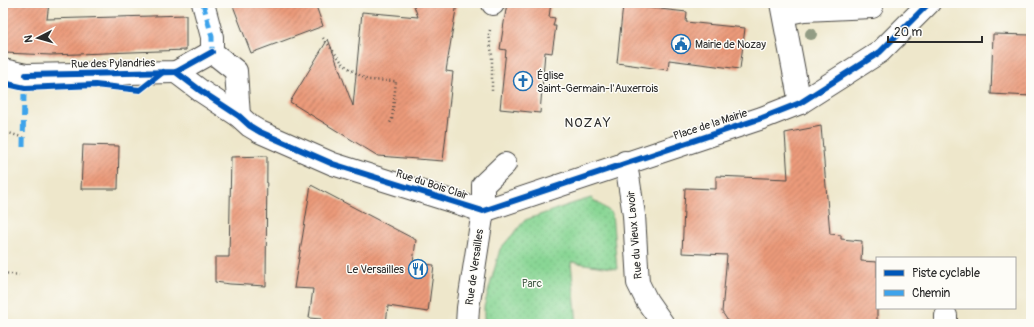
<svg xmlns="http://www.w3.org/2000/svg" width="1034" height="327" font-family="Pangolin,sans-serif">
  <defs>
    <pattern id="park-dots" width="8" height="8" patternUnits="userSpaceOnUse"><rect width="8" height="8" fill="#89d694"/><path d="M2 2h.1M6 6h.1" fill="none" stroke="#76b880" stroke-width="1.8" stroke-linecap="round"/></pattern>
    <pattern id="building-hatch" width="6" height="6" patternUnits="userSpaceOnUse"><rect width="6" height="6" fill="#eb9a7a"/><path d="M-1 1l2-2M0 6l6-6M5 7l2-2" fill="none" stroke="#bf7e64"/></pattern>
  </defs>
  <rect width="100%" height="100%" fill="#fdfcf7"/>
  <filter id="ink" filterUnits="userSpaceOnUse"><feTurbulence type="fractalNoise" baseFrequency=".025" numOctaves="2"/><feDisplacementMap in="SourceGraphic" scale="8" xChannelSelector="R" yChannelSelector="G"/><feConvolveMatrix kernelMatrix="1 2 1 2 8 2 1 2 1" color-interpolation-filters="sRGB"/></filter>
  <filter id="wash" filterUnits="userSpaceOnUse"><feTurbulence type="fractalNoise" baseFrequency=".012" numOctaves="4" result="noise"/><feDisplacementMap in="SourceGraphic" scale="16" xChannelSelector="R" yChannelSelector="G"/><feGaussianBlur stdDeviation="0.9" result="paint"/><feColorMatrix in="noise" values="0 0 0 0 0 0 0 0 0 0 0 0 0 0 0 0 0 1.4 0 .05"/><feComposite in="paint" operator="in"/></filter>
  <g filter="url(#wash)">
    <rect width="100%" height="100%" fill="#eee7cb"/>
    <polygon fill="url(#park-dots)" stroke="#5a8060" points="591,198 612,213 617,269 571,262 577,324 484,324 484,307 500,249 525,220 571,204"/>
    <g id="blocks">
      <g fill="url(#building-hatch)">
        <polygon points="7,3 49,3 47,19 186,15 186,50 51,55 4,53"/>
        <polygon points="232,3 315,3 323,26 251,53"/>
        <polygon points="413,3 457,3 446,71 453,72 443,161 378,156 290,102 328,39 353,106 362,12 418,17"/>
        <polygon points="507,3 551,3 549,17 555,18 553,26 556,26 552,53 545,52 540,113 500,109 506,50 500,49"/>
        <polygon points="623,5 687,12 686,22 745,28 740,69 669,60 668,70 617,63"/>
        <polygon points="993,34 1031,35 1031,96 991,94"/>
        <polygon points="821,126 830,234 841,235 841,239 862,241 861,261 877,262 877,324 730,324 722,312 727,255 682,253 685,188 716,189 716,176 788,179 785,133"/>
        <polygon points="83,145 119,146 118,189 81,189"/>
        <polygon points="267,156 266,286 230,284 215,282 215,257 229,257 231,157"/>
        <polygon points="311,185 416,240 413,263 434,265 428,312 388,306 386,324 321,324 321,319 309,318 313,289 294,288"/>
      </g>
    </g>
  </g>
  <g filter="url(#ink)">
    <use href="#blocks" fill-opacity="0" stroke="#484743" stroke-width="1"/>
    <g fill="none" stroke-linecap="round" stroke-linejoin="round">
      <g stroke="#484743" stroke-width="24">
        <g id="minor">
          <polyline points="203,3 212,37 212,52 236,71 239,116"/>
          <polyline points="781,3 800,103"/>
          <polyline points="493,4 493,3"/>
          <polyline points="784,14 804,10 872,7"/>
          <polyline points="3,70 26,75 176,72 212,52"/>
          <polyline points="176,72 201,91 239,116 250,126 260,132 333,164 483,211 762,118 800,103 880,52 929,3"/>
          <polyline points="625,162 628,176 634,215 638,283 647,301 663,324"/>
          <polyline points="946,316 946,324"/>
          <polyline points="467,324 468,308 483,211 483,185 505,164"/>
        </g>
      </g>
      <g stroke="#484743" stroke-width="2.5" stroke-dasharray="1 3" stroke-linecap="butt">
        <polyline points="490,30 489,34 492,55 492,93"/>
        <polyline points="323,38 344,65 367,80 396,81 392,119 389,125"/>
        <polyline points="3,131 24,138"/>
        <polyline points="3,273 19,275"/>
      </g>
      <use href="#minor" stroke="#fff" stroke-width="22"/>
      <g stroke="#3ea3eb" stroke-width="5" stroke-dasharray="10 5" stroke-linecap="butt">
        <polyline points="203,3 212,37 212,52"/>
        <polyline points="23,147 24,94"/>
      </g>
      <g stroke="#fdfcf7" stroke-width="8">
        <g id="cycleway">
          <polyline points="176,72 201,91 239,116 250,126 260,132 333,164 483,211 762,118 800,103 880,52 929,3"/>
          <polyline points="26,75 176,72 212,52"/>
          <polyline points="3,83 25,88 95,85 140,90 163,72"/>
        </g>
      </g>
      <use href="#cycleway" stroke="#0057b8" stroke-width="6"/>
    </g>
    <circle fill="#929c84" cx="811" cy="34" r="6"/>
  </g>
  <defs>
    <g id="civic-ring" transform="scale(1)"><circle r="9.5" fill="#fdfcf7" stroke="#1f6fb2" stroke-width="1.5"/><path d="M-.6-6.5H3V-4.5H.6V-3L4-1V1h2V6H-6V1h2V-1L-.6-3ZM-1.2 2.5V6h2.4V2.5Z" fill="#1f6fb2"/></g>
    <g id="church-ring" transform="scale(1)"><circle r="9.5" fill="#fdfcf7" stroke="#1f6fb2" stroke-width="1.5"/><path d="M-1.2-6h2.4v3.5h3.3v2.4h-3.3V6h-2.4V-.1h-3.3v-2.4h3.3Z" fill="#1f6fb2"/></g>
    <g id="restaurant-ring" transform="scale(1)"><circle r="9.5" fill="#fdfcf7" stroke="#1f6fb2" stroke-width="1.5"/><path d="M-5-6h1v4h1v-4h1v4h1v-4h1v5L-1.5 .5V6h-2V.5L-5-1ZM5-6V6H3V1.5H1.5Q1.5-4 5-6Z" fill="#1f6fb2"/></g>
  </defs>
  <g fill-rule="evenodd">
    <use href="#civic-ring" x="681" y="44"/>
    <use href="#church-ring" x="523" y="81"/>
    <use href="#restaurant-ring" x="418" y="269"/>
  </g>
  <g text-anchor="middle" stroke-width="3" stroke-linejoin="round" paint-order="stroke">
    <g font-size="11" fill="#2b2b2b" stroke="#fdfcf7" text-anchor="start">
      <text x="695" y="48">Mairie de Nozay</text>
      <text x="537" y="79">Église<tspan x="537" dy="13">Saint-Germain-l'Auxerrois</tspan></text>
      <text x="404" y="273" text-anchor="end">Le Versailles</text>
    </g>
    <g font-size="11" fill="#2b2b2b" stroke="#fdfcf7">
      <text transform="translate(113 63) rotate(-1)" y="4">Rue des Pylandries</text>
      <text transform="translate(710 124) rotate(-18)" y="4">Place de la Mairie</text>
      <text transform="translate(432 184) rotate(18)" y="4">Rue du Bois Clair</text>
      <text transform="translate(634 235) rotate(-95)" y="4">Rue du Vieux Lavoir</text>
      <text transform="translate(474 267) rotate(-82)" y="4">Rue de Versailles</text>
    </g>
    <g font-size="11" fill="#475e4a" stroke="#fdfcf7">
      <text x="532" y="287">Parc</text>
    </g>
    <g font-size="13" letter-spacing="1" fill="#2b2b2b" stroke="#fdfcf7">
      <text x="588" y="127">NOZAY</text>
    </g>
  </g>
  <rect width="1034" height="327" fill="none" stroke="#fdfcf7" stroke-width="16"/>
  <rect x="876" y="257" width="140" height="52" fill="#fdfcf7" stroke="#a9a8a5"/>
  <rect x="884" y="270" width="20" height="6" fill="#0057b8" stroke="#a9a8a5"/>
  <text x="912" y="277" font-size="12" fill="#2b2b2b">Piste cyclable</text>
  <rect x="884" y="290" width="20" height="6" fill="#3ea3eb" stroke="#a9a8a5"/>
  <text x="912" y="297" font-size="12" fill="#2b2b2b">Chemin</text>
  <g transform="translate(38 38) rotate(264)" stroke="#fdfcf7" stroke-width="3" paint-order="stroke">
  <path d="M0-3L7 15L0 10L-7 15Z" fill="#2b2b2b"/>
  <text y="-6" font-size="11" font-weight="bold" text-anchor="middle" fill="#2b2b2b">N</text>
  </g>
  <path d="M888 36v6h94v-6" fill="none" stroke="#2b2b2b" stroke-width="2"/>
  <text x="894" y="36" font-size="12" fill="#2b2b2b" stroke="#fdfcf7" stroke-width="3" paint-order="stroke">20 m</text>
</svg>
